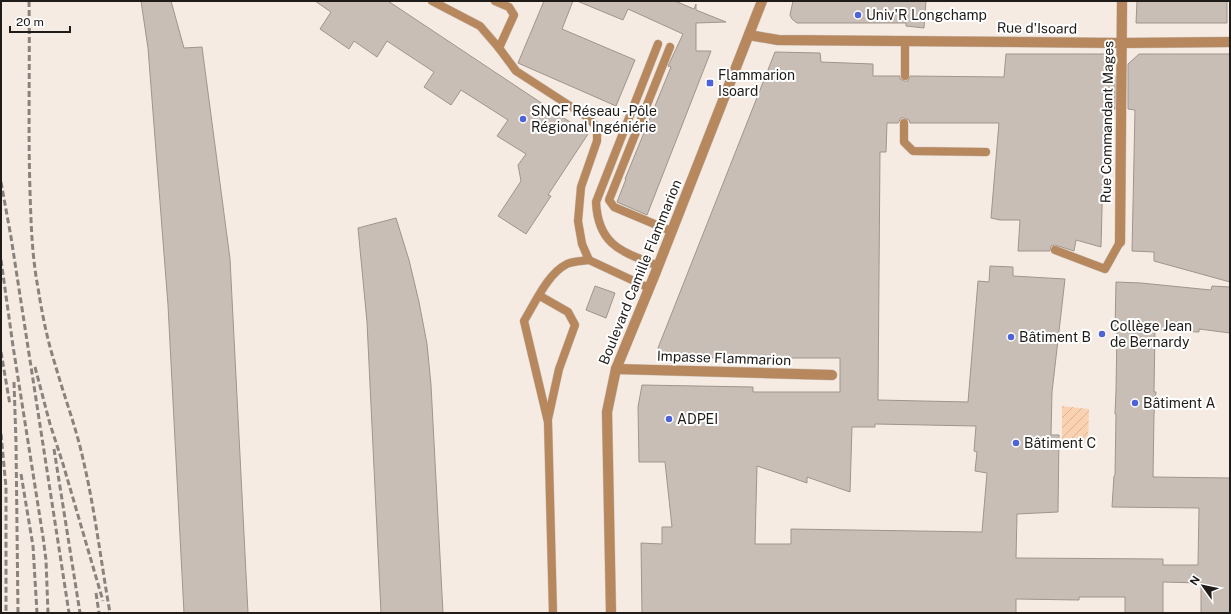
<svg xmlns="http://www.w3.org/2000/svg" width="1231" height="614" font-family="'Public Sans',sans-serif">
  <defs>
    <pattern id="garden-furrows" width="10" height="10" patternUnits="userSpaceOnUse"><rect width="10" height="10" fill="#fad2b1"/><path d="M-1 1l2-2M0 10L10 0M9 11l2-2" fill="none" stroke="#d6b498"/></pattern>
  </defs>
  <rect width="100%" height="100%" fill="#f6ebe2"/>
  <polygon fill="url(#garden-furrows)" points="1062,406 1089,409 1088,443 1062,441"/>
  <g fill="#c9beb6" stroke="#9f958d" fill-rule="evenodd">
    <polygon points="141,1 171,1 184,48 202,47 230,259 248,613 184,613 168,305 148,48"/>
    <polygon points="315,1 388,1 588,134 548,195 551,196 526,234 498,216 521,181 518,165 526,154 497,136 508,120 461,90 451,105 424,87 434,72 387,41 377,57 354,41 349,49 320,29 331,12"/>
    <polygon points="544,1 573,1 562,29 635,60 616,106 518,63"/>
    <polygon points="577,1 675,1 694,9 696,4 696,10 726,22 696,23 696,51 711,51 647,215 617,202 626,179 625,179 671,67 668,66 683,34 628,9 623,20"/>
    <polygon points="793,1 926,1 924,28 906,26 906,23 797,23 792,19 790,15"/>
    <polygon points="1137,1 1227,1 1227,23 1136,23"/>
    <path d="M775 52 820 53 821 62 873 64V76H900V79L905 81H908L910 76 1004 77 1006 54H1106L1105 85 1115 76V109H1108L1107 133H1104L1101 247 1076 240 1074 251 1055 245 1051 246 1050 251H1018L1020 220H1000L991 218 999 123H910L909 120 904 118H901L898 123H887L886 152H880L878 400 968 402 978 281 989 282 990 266 1013 267V276L1065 279 1052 392 1051 435H1059L1058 512 1017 514 1016 558 1163 559V565H1198L1199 508 1112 507 1114 476 1115 475 1116 414H1115L1116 391 1117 330H1115L1116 282 1141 283 1211 290 1212 286 1230 287V333L1199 329V332L1174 331 1155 329 1154 392H1156L1154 414 1153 477 1230 478V613H1201V583L1163 582V613H1125V597H1079V600L1016 599V613H642L641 543 662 544V527H672L665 462H639L638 407 642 385 753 387V392H840V358H673L662 354 658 348ZM875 424 976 426 974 451 977 452 975 471 987 473 982 532 791 529V544H755L757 466 790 477 807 483V477L850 492 852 427H875Z"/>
    <polygon points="1139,54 1230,54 1230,282 1154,261 1154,252 1132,251 1135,110 1128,109 1128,64"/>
    <polygon points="396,218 409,260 419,302 427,344 431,385 443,613 381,613 367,322 358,228"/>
    <polygon points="595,286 615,293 606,318 586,310"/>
  </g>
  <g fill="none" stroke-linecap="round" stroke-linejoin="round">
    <g stroke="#cfc6be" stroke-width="9">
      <g id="service">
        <polyline points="432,1 480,26 499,48 516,71 587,117 597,127 597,141 581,187 578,221 582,244 589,260 649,288"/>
        <polyline points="495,1 509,7 514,15 499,48"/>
        <polyline points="670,47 609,200 614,207 671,231"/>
        <polyline points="905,76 905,41"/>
        <polyline points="904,123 904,142 913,151 986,152"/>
        <polyline points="1055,250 1105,269 1120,242"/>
        <path d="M658 266C623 252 598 246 596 202L658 44"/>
        <polyline points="540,296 568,312 575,325 559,369 548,419"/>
        <path d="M553 613 548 422 524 321C535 303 548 273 567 264 573 261 582 261 589 260"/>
      </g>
    </g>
    <g stroke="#cfc6be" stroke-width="11">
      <g id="minor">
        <polyline points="749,35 778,40 1121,43 1230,42"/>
        <polyline points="1120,242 1122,1"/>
        <polyline points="616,369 832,375"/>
      </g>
    </g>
    <g stroke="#cfc6be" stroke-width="11">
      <polyline id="tertiary" points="611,613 607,412 616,369 655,274 762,1"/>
    </g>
    <use href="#service" stroke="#b7875e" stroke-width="8"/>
    <use href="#minor" stroke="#b7875e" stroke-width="10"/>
    <use href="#tertiary" stroke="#b7875e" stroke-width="10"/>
    <g stroke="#8a837d" stroke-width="3" stroke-dasharray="6 3" stroke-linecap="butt">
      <path d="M29 1C30 64 28 128 30 191 31 224 32 256 38 288 42 313 47 339 55 364 64 396 76 427 83 459 95 510 101 562 110 613"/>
      <polyline points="1,182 11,237 69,613"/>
      <polyline points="1,260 13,346 43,537 46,560 48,613"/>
      <polyline points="1,352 10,405"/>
      <polyline points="35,367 50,424 63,464 103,601"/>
      <polyline points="14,382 16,442 18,613"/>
      <polyline points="1,434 6,487 6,613"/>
      <polyline points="54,449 80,613"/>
      <polyline points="21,474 33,546 37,613"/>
      <polyline points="96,593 99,613"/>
    </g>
  </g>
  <g fill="#4e63d8" stroke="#fff" stroke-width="1.5">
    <circle cx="858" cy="15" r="4"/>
    <rect x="706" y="79" width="8" height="8" rx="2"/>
    <circle cx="523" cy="119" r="4"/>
    <circle cx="1102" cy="334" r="4"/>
    <circle cx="1011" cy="337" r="4"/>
    <circle cx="1135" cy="403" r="4"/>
    <circle cx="669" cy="419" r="4"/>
    <circle cx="1016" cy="443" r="4"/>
  </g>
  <g text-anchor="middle" stroke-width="4" stroke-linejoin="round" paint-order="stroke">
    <g font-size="14" fill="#1f1b18" stroke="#fff" text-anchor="start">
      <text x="866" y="20">Univ'R Longchamp</text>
      <text x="718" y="80">Flammarion<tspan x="718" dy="16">Isoard</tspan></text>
      <text x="531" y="116">SNCF Réseau - Pôle<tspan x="531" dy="16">Régional Ingéniérie</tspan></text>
      <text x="1110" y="331">Collège Jean<tspan x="1110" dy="16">de Bernardy</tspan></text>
      <text x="1019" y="342">Bâtiment B</text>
      <text x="1143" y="408">Bâtiment A</text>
      <text x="677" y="424">ADPEI</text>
      <text x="1024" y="448">Bâtiment C</text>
    </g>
    <g font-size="14" fill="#1f1b18" stroke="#fff">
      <text transform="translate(1037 28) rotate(1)" y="5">Rue d'Isoard</text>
      <text transform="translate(1107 122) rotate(-89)" y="5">Rue Commandant Mages</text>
      <text transform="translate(640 272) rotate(-68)" y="5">Boulevard Camille Flammarion</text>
      <text transform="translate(724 358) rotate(2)" y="5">Impasse Flammarion</text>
    </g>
  </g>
  <rect width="1231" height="614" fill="none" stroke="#1f1b18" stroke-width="4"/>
  <g transform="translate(1203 586) rotate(303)" stroke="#ffffff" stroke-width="3" paint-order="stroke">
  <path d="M0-3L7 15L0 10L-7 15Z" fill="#1f1b18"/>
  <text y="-6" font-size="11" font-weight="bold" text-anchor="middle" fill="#1f1b18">N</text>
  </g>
  <path d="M10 26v6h60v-6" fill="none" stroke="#1f1b18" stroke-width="2"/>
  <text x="16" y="26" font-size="12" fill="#1f1b18" stroke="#ffffff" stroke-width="3" paint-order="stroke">20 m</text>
</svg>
